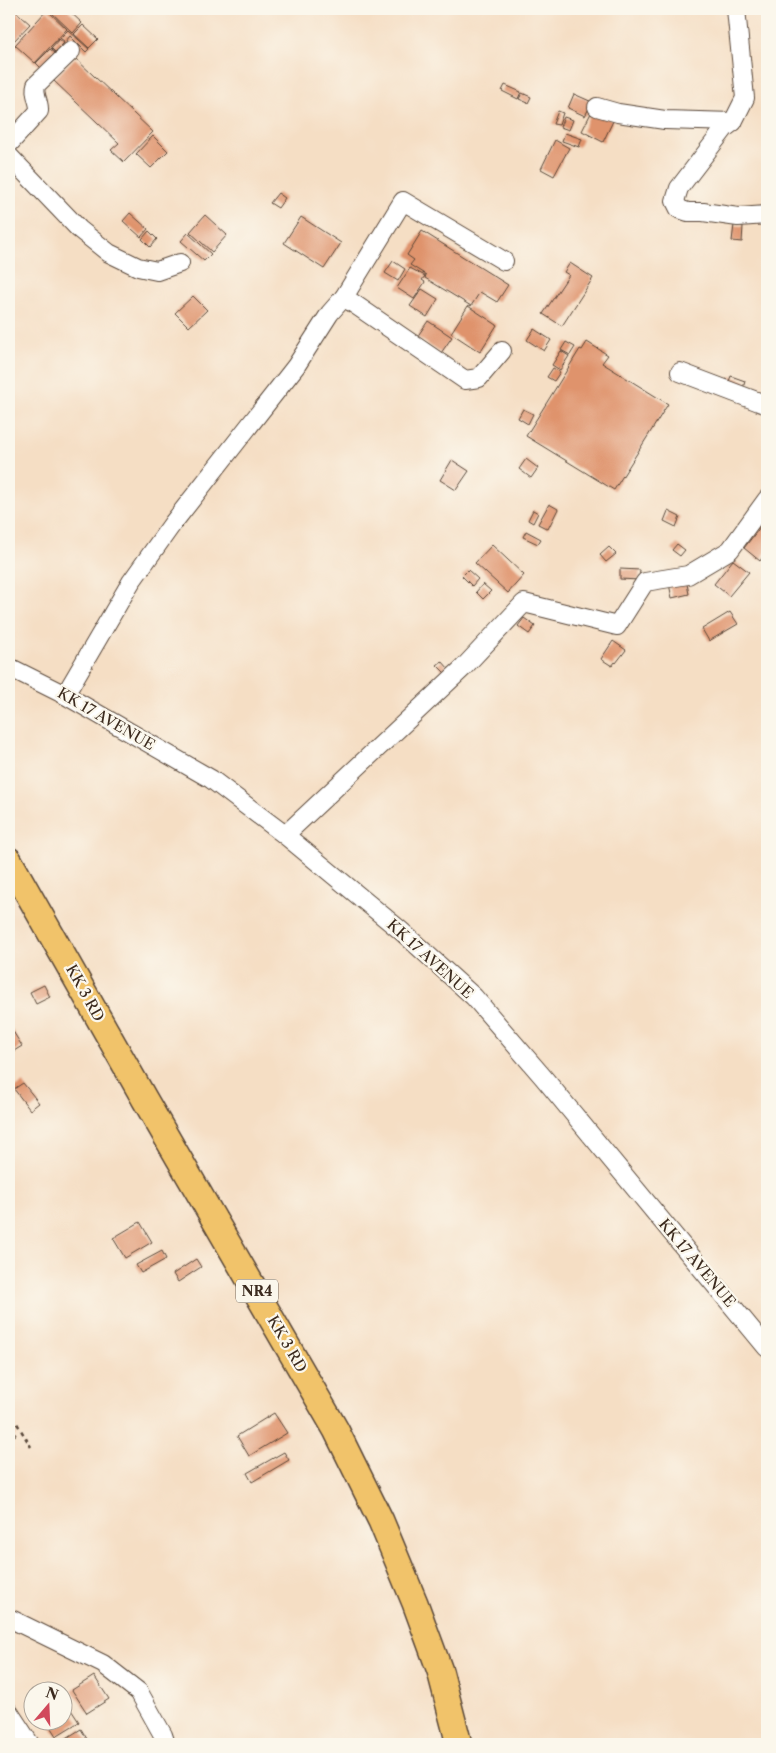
<svg xmlns="http://www.w3.org/2000/svg" width="776" height="1753" font-family="'Libre Caslon Text',serif">
  <rect width="100%" height="100%" fill="#fbf7ec"/>
  <filter id="ink" filterUnits="userSpaceOnUse"><feTurbulence type="fractalNoise" baseFrequency=".02" numOctaves="2"/><feDisplacementMap in="SourceGraphic" scale="10" xChannelSelector="R" yChannelSelector="G"/><feConvolveMatrix kernelMatrix="1 2 1 2 8 2 1 2 1" color-interpolation-filters="sRGB"/></filter>
  <filter id="wash" filterUnits="userSpaceOnUse"><feTurbulence type="fractalNoise" baseFrequency=".0096" numOctaves="4" result="noise"/><feDisplacementMap in="SourceGraphic" scale="20" xChannelSelector="R" yChannelSelector="G"/><feGaussianBlur stdDeviation="1.12" result="paint"/><feColorMatrix in="noise" values="0 0 0 0 0 0 0 0 0 0 0 0 0 0 0 0 0 1.4 0 .05"/><feComposite in="paint" operator="in"/></filter>
  <g filter="url(#wash)">
    <rect width="100%" height="100%" fill="#f5dec4"/>
    <g id="blocks">
      <g fill="#df936c">
        <polygon points="9,9 13,9 30,24 13,42 9,37"/>
        <polygon points="50,9 67,9 82,23 73,33 49,10"/>
        <polygon points="47,10 67,29 35,63 15,45"/>
        <polygon points="83,25 98,39 89,48 74,34"/>
        <polygon points="68,30 89,49 86,52 70,36 65,42 60,38"/>
        <polygon points="59,39 64,43 55,52 51,48"/>
        <polygon points="50,49 55,53 41,68 36,63"/>
        <polygon points="75,58 153,132 124,162 111,150 119,143 53,80"/>
        <polygon points="505,85 521,92 518,99 502,91"/>
        <polygon points="522,93 531,97 528,103 519,99"/>
        <polygon points="574,94 592,102 585,116 568,108"/>
        <polygon points="558,111 563,113 559,125 553,124"/>
        <polygon points="592,111 613,121 603,142 582,131"/>
        <polygon points="564,117 573,120 569,130 560,127"/>
        <polygon points="565,133 582,139 579,147 562,141"/>
        <polygon points="153,136 168,151 151,168 136,154"/>
        <polygon points="555,140 569,148 554,176 541,169"/>
        <polygon points="278,193 285,198 278,208 270,203"/>
        <polygon points="130,213 148,229 141,237 123,221"/>
        <polygon points="205,215 227,235 212,252 190,232"/>
        <polygon points="301,217 341,243 324,269 284,243"/>
        <polygon points="734,225 743,226 742,242 732,241"/>
        <polygon points="149,231 157,239 150,247 142,239"/>
        <polygon points="422,231 508,285 497,302 480,292 471,306 425,278 426,275 410,265 414,260 407,255"/>
        <polygon points="188,233 211,254 204,261 181,241"/>
        <polygon points="393,261 405,269 398,281 385,273"/>
        <polygon points="570,263 593,278 562,326 543,314 569,275 564,272"/>
        <polygon points="410,268 425,276 422,280 425,282 414,299 397,288"/>
        <polygon points="422,289 438,299 427,317 410,306"/>
        <polygon points="193,296 207,310 189,327 175,313"/>
        <polygon points="468,306 497,325 480,352 451,333"/>
        <polygon points="428,321 452,337 441,353 417,337"/>
        <polygon points="534,329 551,340 544,351 527,340"/>
        <polygon points="566,342 575,347 570,355 561,350"/>
        <polygon points="587,342 608,355 602,363 668,404 614,490 526,436 580,349 582,350"/>
        <polygon points="561,351 569,356 560,370 552,365"/>
        <polygon points="553,368 560,372 554,381 547,377"/>
        <polygon points="731,376 745,381 743,389 728,384"/>
        <polygon points="523,409 533,414 528,424 518,418"/>
        <polygon points="526,459 538,468 531,478 519,469"/>
        <polygon points="452,460 469,471 456,490 440,480"/>
        <polygon points="549,504 558,509 548,529 538,524"/>
        <polygon points="533,510 538,513 533,523 528,520"/>
        <polygon points="668,511 680,517 676,527 664,521"/>
        <polygon points="767,518 767,551 760,561 744,548"/>
        <polygon points="526,531 541,539 538,544 523,537"/>
        <polygon points="677,544 685,550 680,556 672,550"/>
        <polygon points="492,545 524,575 508,593 475,563"/>
        <polygon points="609,547 616,554 606,562 600,555"/>
        <polygon points="733,560 749,572 729,596 714,584"/>
        <polygon points="620,569 640,570 639,580 620,579"/>
        <polygon points="468,570 478,579 472,586 462,576"/>
        <polygon points="686,579 689,594 672,598 669,584"/>
        <polygon points="483,584 491,591 483,599 476,592"/>
        <polygon points="730,612 738,624 709,641 702,629"/>
        <polygon points="524,618 535,626 529,634 518,626"/>
        <polygon points="613,641 626,650 616,663 615,662 612,666 601,659"/>
        <polygon points="442,661 449,669 445,673 437,665"/>
        <polygon points="44,985 50,997 36,1004 30,992"/>
        <polygon points="9,1025 22,1046 9,1054"/>
        <polygon points="23,1083 39,1103 30,1110 14,1089"/>
        <polygon points="140,1222 152,1242 125,1258 113,1238"/>
        <polygon points="162,1251 166,1259 141,1273 136,1265"/>
        <polygon points="196,1259 201,1267 178,1282 173,1274"/>
        <polygon points="274,1413 287,1433 249,1456 237,1436"/>
        <polygon points="9,1416 16,1435 9,1438"/>
        <polygon points="284,1452 289,1460 252,1482 247,1473"/>
        <polygon points="94,1676 109,1699 87,1713 72,1690"/>
        <polygon points="62,1696 79,1722 56,1736 46,1720 62,1720"/>
        <polygon points="81,1729 90,1744 57,1744"/>
      </g>
    </g>
  </g>
  <g filter="url(#ink)">
    <use href="#blocks" fill-opacity="0" stroke="#574537" stroke-width="1"/>
    <g fill="none" stroke-linecap="round" stroke-linejoin="round">
      <g stroke="#574537" stroke-width="20">
        <g id="minor">
          <polyline points="736,9 745,98 733,122 725,128 679,188 675,201 679,209 688,212 703,212 738,217 767,215"/>
          <polyline points="597,107 618,113 665,120 733,122"/>
          <path d="M9 144 39 111C40 102 33 94 36 85L71 51"/>
          <polyline points="9,156 79,229 109,253 138,267 157,271 180,263"/>
          <polyline points="344,297 465,380 479,378 502,351"/>
          <polyline points="680,372 767,405"/>
          <polyline points="9,667 65,695 211,779 285,835 400,930 474,997 543,1077 767,1348"/>
          <polyline points="65,695 131,582 173,523 296,366 330,313 344,297 403,201 504,261"/>
          <polyline points="285,835 463,668 524,603 617,626 645,582 688,575 730,550 767,499"/>
          <polyline points="9,1618 103,1664 139,1692 163,1735 166,1744"/>
          <polyline points="9,1712 30,1744"/>
        </g>
      </g>
      <g stroke="#574537" stroke-width="28">
        <polyline id="highway" points="9,860 145,1100 336,1430 381,1521 415,1603 440,1671 459,1744"/>
      </g>
      <polyline stroke="#574537" stroke-width="2.5" stroke-dasharray="4 4" stroke-linecap="butt" points="9,1410 31,1447"/>
      <use href="#minor" stroke="#fff" stroke-width="18"/>
      <use href="#highway" stroke="#f1c36a" stroke-width="25"/>
    </g>
  </g>
  <g text-anchor="middle" stroke-width="4.5" stroke-linejoin="round" paint-order="stroke">
    <rect fill="#fbf7ec" stroke="#75685c" stroke-width="1" x="236" y="1279.5" width="42" height="23" rx="4"/>
    <g font-size="14" font-weight="bold" fill="#3b2a1e">
      <text x="257" y="1296">NR4</text>
    </g>
    <g font-size="15" fill="#3b2a1e" stroke="#fbf7ec">
      <text transform="translate(106 719) rotate(30)" y="5">KK 17 AVENUE</text>
      <text transform="translate(430 959) rotate(42)" y="5">KK 17 AVENUE</text>
      <text transform="translate(85 993) rotate(61)" y="5">KK 3 RD</text>
      <text transform="translate(697 1263) rotate(50)" y="5">KK 17 AVENUE</text>
      <text transform="translate(287 1344) rotate(60)" y="5">KK 3 RD</text>
    </g>
  </g>
  <rect width="776" height="1753" fill="none" stroke="#fbf7ec" stroke-width="30"/>
  <g transform="translate(48 1706) rotate(19)"><circle r="24" fill="#fbf7ec" stroke="#aea59a"/>
  <path d="M0-4L9 19L0 12L-9 19Z" fill="#d1495b"/>
  <text y="-8" font-size="14" font-weight="bold" text-anchor="middle" fill="#3b2a1e">N</text>
  </g>
</svg>
